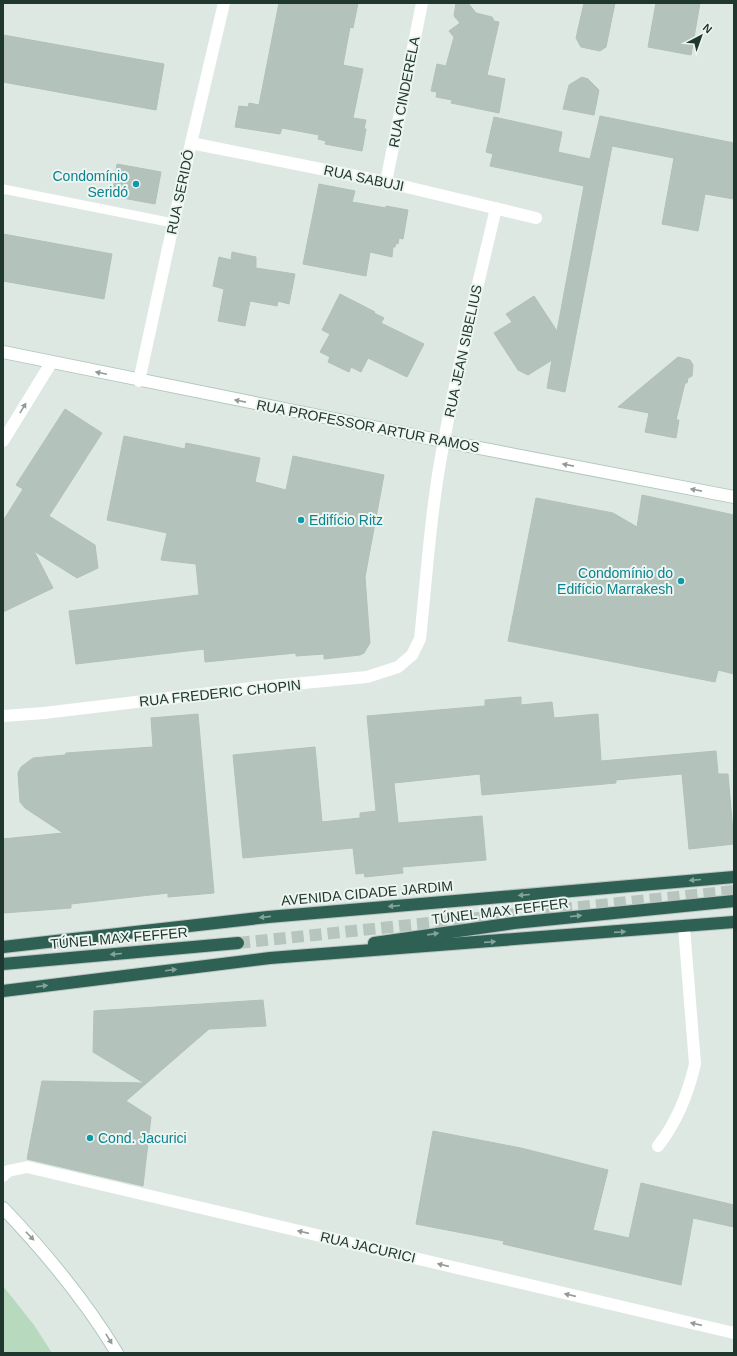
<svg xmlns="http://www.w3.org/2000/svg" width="737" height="1356" font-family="Helvetica,sans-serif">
  <rect width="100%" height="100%" fill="#dde8e3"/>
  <polygon fill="#b7d9be" points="3,1286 34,1325 52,1353 3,1353"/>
  <g fill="#b3c3bc" stroke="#b0c1b9">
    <polygon points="279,3 358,3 353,28 350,27 343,65 363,69 353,118 366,120 364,129 366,129 362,151 325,144 326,141 318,139 319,135 282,128 280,134 235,127 239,106 248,107 249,103 259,105"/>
    <polygon points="456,3 468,3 476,13 492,17 494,21 499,22 487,75 505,79 499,113 451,103 452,100 436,97 437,92 431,91 437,64 446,66 454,37 449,31 460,23 454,16"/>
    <polygon points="584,3 615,3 606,47 600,51 581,47 576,38"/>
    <polygon points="656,3 700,3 691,55 648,47"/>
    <polygon points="3,35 164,64 156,110 3,82"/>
    <polygon points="582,77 588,79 599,90 594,115 563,109 569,85"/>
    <polygon points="600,116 734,143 734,199 705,194 698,231 662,224 674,158 612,146 565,392 547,388 552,360 528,375 518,370 494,333 512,322 506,314 534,296 557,331 584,186 490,166 493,154 486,152 494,117 562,132 558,152 590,159"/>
    <polygon points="117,164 161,172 155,204 112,196"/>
    <polygon points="319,184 355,191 352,202 386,208 386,206 408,210 403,239 399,238 398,244 396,243 395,247 393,247 392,257 370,252 366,276 303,264"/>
    <polygon points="3,234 112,254 104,299 3,281"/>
    <polygon points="232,252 256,257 256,268 295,274 289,304 278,301 277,306 250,301 245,326 218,321 224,289 213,286 219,257 231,260"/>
    <polygon points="340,294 375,312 374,313 384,318 381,323 424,344 407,377 368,358 361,372 351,367 349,372 328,362 330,357 320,352 330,334 322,330"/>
    <polygon points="678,357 690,360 693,365 692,376 688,378 687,383 685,383 676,420 679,420 676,438 645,432 649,413 618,407"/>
    <polygon points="65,409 102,433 49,516 95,545 98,568 77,578 34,551 53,588 3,612 3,521 23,489 16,485"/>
    <polygon points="124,436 185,449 186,443 260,458 255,482 286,490 293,456 384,475 365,577 370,643 364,653 360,655 324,659 324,654 296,656 296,653 205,662 204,649 76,664 69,611 199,595 196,564 161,560 167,533 107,520"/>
    <polygon points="642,495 734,515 734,674 718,670 715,682 508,641 536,498 613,513 637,527"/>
    <polygon points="521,697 521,705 552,702 554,718 598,714 601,761 716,751 718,774 728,774 734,844 689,849 682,774 616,780 616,783 482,795 480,774 394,783 398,823 482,816 486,860 402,867 403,873 365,877 364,873 356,874 353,848 243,858 233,755 315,747 322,822 360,818 360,813 376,811 367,716 485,706 485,700"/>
    <polygon points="198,714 214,893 168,897 168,893 71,904 71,908 3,913 3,839 63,833 25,808 20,802 18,773 21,767 33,758 65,755 66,753 153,747 151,718"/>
    <polygon points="263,1000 266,1026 209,1029 126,1101 151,1117 143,1186 27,1159 42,1081 144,1083 93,1052 94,1011"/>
    <polygon points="433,1131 521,1148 608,1170 593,1230 629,1238 641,1183 734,1205 734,1227 693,1218 681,1285 503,1244 504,1241 416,1224"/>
  </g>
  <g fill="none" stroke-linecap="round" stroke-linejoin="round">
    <polyline stroke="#b7c5bf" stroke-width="12" stroke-dasharray="12 6" stroke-linecap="butt" points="238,943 734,891"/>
    <g stroke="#b1c8be" stroke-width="14">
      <g id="secondary">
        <polyline points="3,352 443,441 734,497"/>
        <path d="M3 1208C46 1253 85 1300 117 1353"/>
      </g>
    </g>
    <g stroke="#bcc3c1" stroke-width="14">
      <g id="highway">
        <polyline points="374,943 514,923 734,901"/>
        <polyline points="3,947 268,917 734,877"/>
        <polyline points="3,964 238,943"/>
        <polyline points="3,991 270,958 734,922"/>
      </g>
    </g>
    <polyline stroke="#fff" stroke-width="9" points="3,189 173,223"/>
    <g stroke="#fff" stroke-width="12">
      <polyline points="191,143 386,182 536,218"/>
      <polyline points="386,182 422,3"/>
      <polyline points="139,381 191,143 224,3"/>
      <polyline points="3,441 51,363"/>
      <path d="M3 716 44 713 261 687 367 677 398 667 412 655 420 639C427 573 431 506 444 441 458 363 478 285 496 208"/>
      <path d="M658 1146C677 1122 688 1094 695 1064L684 927"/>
      <polyline points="3,1176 8,1171 27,1167 734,1333"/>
    </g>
    <use href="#secondary" stroke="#fff" stroke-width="12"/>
    <use href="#highway" stroke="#2e6154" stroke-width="12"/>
  </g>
  <defs><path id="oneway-solid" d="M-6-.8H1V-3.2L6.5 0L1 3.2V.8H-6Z"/></defs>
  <g fill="#909b97">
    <use href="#oneway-solid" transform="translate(101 373) rotate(-168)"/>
    <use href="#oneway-solid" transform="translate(240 401) rotate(-169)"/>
    <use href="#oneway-solid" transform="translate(23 408) rotate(-59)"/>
    <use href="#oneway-solid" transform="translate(568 465) rotate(-169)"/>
    <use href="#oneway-solid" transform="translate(696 490) rotate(-169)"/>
    <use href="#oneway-solid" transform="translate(303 1232) rotate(-167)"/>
    <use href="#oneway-solid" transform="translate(30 1236) rotate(46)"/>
    <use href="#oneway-solid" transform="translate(443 1265) rotate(-167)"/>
    <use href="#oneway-solid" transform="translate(570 1295) rotate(-167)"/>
    <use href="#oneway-solid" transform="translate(696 1324) rotate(-167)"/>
    <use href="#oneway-solid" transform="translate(109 1339) rotate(58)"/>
  </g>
  <g fill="#84a49b">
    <use href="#oneway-solid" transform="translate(695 880) rotate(175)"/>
    <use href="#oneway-solid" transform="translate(524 895) rotate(175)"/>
    <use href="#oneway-solid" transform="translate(394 906) rotate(175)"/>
    <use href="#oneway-solid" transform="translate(576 916) rotate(-6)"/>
    <use href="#oneway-solid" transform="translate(265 917) rotate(174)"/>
    <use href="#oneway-solid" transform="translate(620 932) rotate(-4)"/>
    <use href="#oneway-solid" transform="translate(433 934) rotate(-8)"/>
    <use href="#oneway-solid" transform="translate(490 942) rotate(-4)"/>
    <use href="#oneway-solid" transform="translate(116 954) rotate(175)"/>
    <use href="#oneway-solid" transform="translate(171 970) rotate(-7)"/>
    <use href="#oneway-solid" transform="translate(42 986) rotate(-7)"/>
  </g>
  <g fill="#0f9aa8" stroke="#edf5f1" stroke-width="1.5">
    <circle cx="136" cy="184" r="4"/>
    <circle cx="301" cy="520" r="4"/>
    <circle cx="681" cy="581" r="4"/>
    <circle cx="90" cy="1138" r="4"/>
  </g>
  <g text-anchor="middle" stroke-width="4" stroke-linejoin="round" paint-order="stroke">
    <g font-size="14" fill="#20372f" stroke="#edf5f1">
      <text transform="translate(404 92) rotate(-79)" y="5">RUA CINDERELA</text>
      <text transform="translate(364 178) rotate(12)" y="5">RUA SABUJI</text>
      <text transform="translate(180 192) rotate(-78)" y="5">RUA SERIDÓ</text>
      <text transform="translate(463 351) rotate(-78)" y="5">RUA JEAN SIBELIUS</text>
      <text transform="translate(368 426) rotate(11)" y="5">RUA PROFESSOR ARTUR RAMOS</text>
      <text transform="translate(220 693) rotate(-6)" y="5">RUA FREDERIC CHOPIN</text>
      <text transform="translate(367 893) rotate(-5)" y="5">AVENIDA CIDADE JARDIM</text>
      <text transform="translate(500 911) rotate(-7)" y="5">TÚNEL MAX FEFFER</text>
      <text transform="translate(119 938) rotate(-5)" y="5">TÚNEL MAX FEFFER</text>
      <text transform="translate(368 1247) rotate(13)" y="5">RUA JACURICI</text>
    </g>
    <g font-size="14" fill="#0d838f" stroke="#edf5f1" text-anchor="end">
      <text x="128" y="181">Condomínio<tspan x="128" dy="16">Seridó</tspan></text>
      <text x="309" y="525" text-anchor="start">Edifício Ritz</text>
      <text x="673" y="578">Condomínio do<tspan x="673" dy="16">Edifício Marrakesh</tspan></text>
      <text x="98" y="1143" text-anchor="start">Cond. Jacurici</text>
    </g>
  </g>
  <rect width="737" height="1356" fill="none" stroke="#20372f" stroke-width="8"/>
  <g transform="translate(701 36) rotate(41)" stroke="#edf5f1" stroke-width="3" paint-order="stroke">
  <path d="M0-3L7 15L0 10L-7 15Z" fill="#20372f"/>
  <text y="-6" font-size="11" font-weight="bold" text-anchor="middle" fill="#20372f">N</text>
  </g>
</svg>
